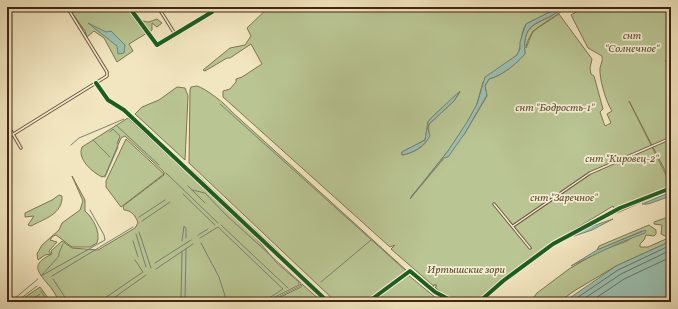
<svg xmlns="http://www.w3.org/2000/svg" width="678" height="309" font-family="Vollkorn,serif">
  <rect width="100%" height="100%" fill="#f2e6c0"/>
  <filter id="stains"><feTurbulence type="fractalNoise" baseFrequency=".005" numOctaves="4"/><feColorMatrix values="0 0 0 0 .2 0 0 0 0 .09 0 0 0 0 .02 0 0 0 .5 -.17"/></filter>
  <radialGradient id="worn" r=".72"><stop offset=".6" stop-color="#630" stop-opacity="0"/><stop offset="1" stop-color="#630" stop-opacity=".3"/></radialGradient>
  <g fill="#b9c593" stroke="#7d7552" fill-rule="evenodd">
    <polygon points="68,7 127,7 147,33 129,44 133,51 117,62 104,38 94,31 87,37 85,31"/>
    <path d="M269 7H560L526 24C520 34 522 46 517 55L483 82 477 104 468 122 448 151 411 197 465 133 487 96 485 86 489 79C503 75 515 65 525 54 521 17 544 27 563 7H566C552 22 529 25 526 48L533 31 559 14 592 59 590 68 591 74 594 76 603 109 600 112 605 126 611 123 607 114 612 111C606 102 599 78 600 68 601 63 603 61 602 56L588 48 571 15 585 7H671V57L665 61 671 58V182L629 101 671 185V189L617 213 613 206 549 245 477 302H457L444 295 391 249 395 245 390 247 223 97V91L230 89 236 82V79L242 77 262 64 251 44 230 58H227L205 71 203 70 230 48 245 45 251 36 247 28ZM460 92 454 101 429 124C428 128 429 130 429 134 428 146 413 153 402 155V152L425 140 428 122 431 118Z"/>
    <polygon points="157,19 162,23 157,27 152,23 152,30 150,32 142,21 149,22"/>
    <path d="M197 86C205 88 227 105 231 111L407 271 366 302H336L189 163 190 90 191 87Z"/>
    <polygon points="177,87 185,88 188,96 185,160 135,114 142,107 159,100"/>
    <path d="M128 118 251 232 277 263 299 282V285L265 302H60C56 296 52 288 47 283 34 268 34 263 52 254L51 251 62 241 72 248 98 250 135 228 138 223C136 216 131 210 124 210L123 206 164 175V172L125 136 121 138 105 176 102 177C92 172 77 159 82 147Z"/>
    <polygon points="126,139 164,174 121,207 106,187 106,181"/>
    <path d="M72 176 85 200V211C93 218 101 232 97 243L90 247H72L56 235 53 236 50 240 57 242 49 251 51 254 45 255 38 260 37 254 42 245 59 230 62 223 80 210 83 201Z"/>
    <path d="M59 195 62 196C63 214 44 219 31 226L28 225 34 216 25 217V213L52 200Z"/>
    <polygon points="671,216 671,241 616,266 574,291 559,302 530,302 537,293 569,269 598,252 627,241 642,231 597,250 599,246 649,225 656,230 656,234 654,236 646,235 644,240 640,244 640,247 648,247 666,239 667,237 661,234 662,225 654,224 654,222"/>
    <polygon points="408,275 441,302 372,302"/>
    <polygon points="302,284 322,302 270,302 301,287"/>
    <polygon points="40,287 51,302 18,302"/>
  </g>
  <g fill="#9bc0b1" stroke="#778271">
    <path d="M560 7H563C544 26 521 17 525 54 515 65 503 75 489 79L485 86 487 95 465 133 448 157 444 158 410 199 448 151 467 122 477 104 485 77 517 55 520 49V42L526 24Z"/>
    <polygon points="88,23 106,32 111,31 125,45 124,53 118,54 117,46"/>
    <path d="M460 91 454 101 429 124 428 129 430 136C424 146 414 153 402 155V152L425 140 428 122 431 118Z"/>
    <polygon points="671,192 671,196 648,204 642,204"/>
    <polygon points="613,219 592,230 574,236 584,229"/>
    <polygon points="646,230 645,233 619,243 571,266 597,250"/>
    <polygon points="671,241 671,302 564,302 616,266"/>
  </g>
  <g fill="none" stroke-linecap="round" stroke-linejoin="round">
    <g stroke="#6e7262" stroke-width="1">
      <polyline points="571,302 618,270 671,245"/>
      <polyline points="579,302 621,274 671,250"/>
      <polyline points="590,302 624,279 671,257"/>
    </g>
    <g stroke="#778271" stroke-width="1">
      <polyline points="220,104 405,270"/>
      <polyline points="116,125 159,165"/>
      <polyline points="110,132 113,129 120,136 117,144"/>
      <polyline points="93,140 110,157"/>
      <polyline points="71,145 79,138 124,119"/>
      <polyline points="191,169 280,253"/>
      <polyline points="166,173 218,223"/>
      <polyline points="105,177 118,147"/>
      <polyline points="188,186 205,203"/>
      <polyline points="192,190 205,193 226,215 301,283 300,286 268,302"/>
      <polyline points="183,194 215,225"/>
      <polyline points="139,217 165,200"/>
      <polyline points="142,221 170,202"/>
      <polyline points="221,225 288,288"/>
      <polyline points="139,232 151,268"/>
      <polyline points="136,234 146,267"/>
      <polyline points="198,235 208,229"/>
      <polyline points="200,238 218,227 283,289 263,302"/>
      <polyline points="133,241 138,257"/>
      <polyline points="182,241 184,226 186,228 186,238"/>
      <polyline points="201,243 219,277 227,302"/>
      <polyline points="263,243 324,302"/>
      <polyline points="63,244 59,253 59,256 41,276 105,240 104,235 90,210"/>
      <polyline points="155,263 191,240"/>
      <polyline points="156,269 193,244"/>
      <polyline points="52,276 133,227"/>
      <polyline points="53,279 68,302"/>
      <polyline points="321,282 371,240"/>
      <polyline points="41,291 48,302"/>
      <polyline points="7,300 14,299 38,279"/>
      <polyline points="16,302 37,286"/>
      <polyline points="28,302 40,294"/>
      <polyline points="99,302 143,272 135,260"/>
      <polyline points="108,302 146,275"/>
      <polyline points="181,302 182,252"/>
      <polyline points="185,302 186,249"/>
    </g>
    <g stroke="#6d553e" stroke-width="3.5">
      <g id="street">
        <polyline points="129,7 157,45 212,12"/>
        <polyline points="158,7 175,34"/>
        <polyline points="96,83 108,100 124,110 328,302"/>
        <polyline points="7,124 21,148"/>
        <polyline points="7,138 107,76 107,72 67,7"/>
        <polyline points="494,204 530,248"/>
        <polyline points="513,226 590,173 671,138"/>
        <polyline points="432,290 435,286"/>
        <polyline points="368,302 410,271 435,292 454,302"/>
        <polyline points="479,302 503,281 553,244 620,208 671,188"/>
      </g>
    </g>
    <use href="#street" stroke="#f7efd6" stroke-width="1.5"/>
    <g stroke="#f7efd6" stroke-width="6">
      <g id="cycleway">
        <polyline points="129,7 157,45 212,12"/>
        <polyline points="96,83 108,100 124,110 328,302"/>
        <polyline points="368,302 410,271 435,292 454,302"/>
        <polyline points="479,302 503,281 553,244 620,208 671,188"/>
      </g>
    </g>
    <use href="#cycleway" stroke="#1b5e20" stroke-width="4"/>
  </g>
  <g text-anchor="middle" stroke-width="3.5" stroke-linejoin="round" paint-order="stroke">
    <g font-size="11" font-style="italic" fill="#5f4d32" stroke="#f7efd6">
      <text x="632" y="39">снт<tspan x="632" dy="13">"Солнечное"</tspan></text>
      <text x="555" y="111">снт "Бодрость-1"</text>
      <text x="622" y="162">снт "Кировец-2"</text>
      <text x="564" y="201">снт "Заречное"</text>
      <text x="466" y="273">Иртышские зори</text>
    </g>
  </g>
  <rect width="678" height="309" fill="none" stroke="#f2e6c0" stroke-width="24"/>
  <rect x="8" y="8" width="662" height="293" fill="none" stroke="#412512" stroke-width="2"/>
  <rect x="12" y="12" width="654" height="285" fill="none" stroke="#412512"/>
  <rect width="100%" height="100%" filter="url(#stains)"/>
  <rect width="100%" height="100%" fill="url(#worn)"/>
</svg>
